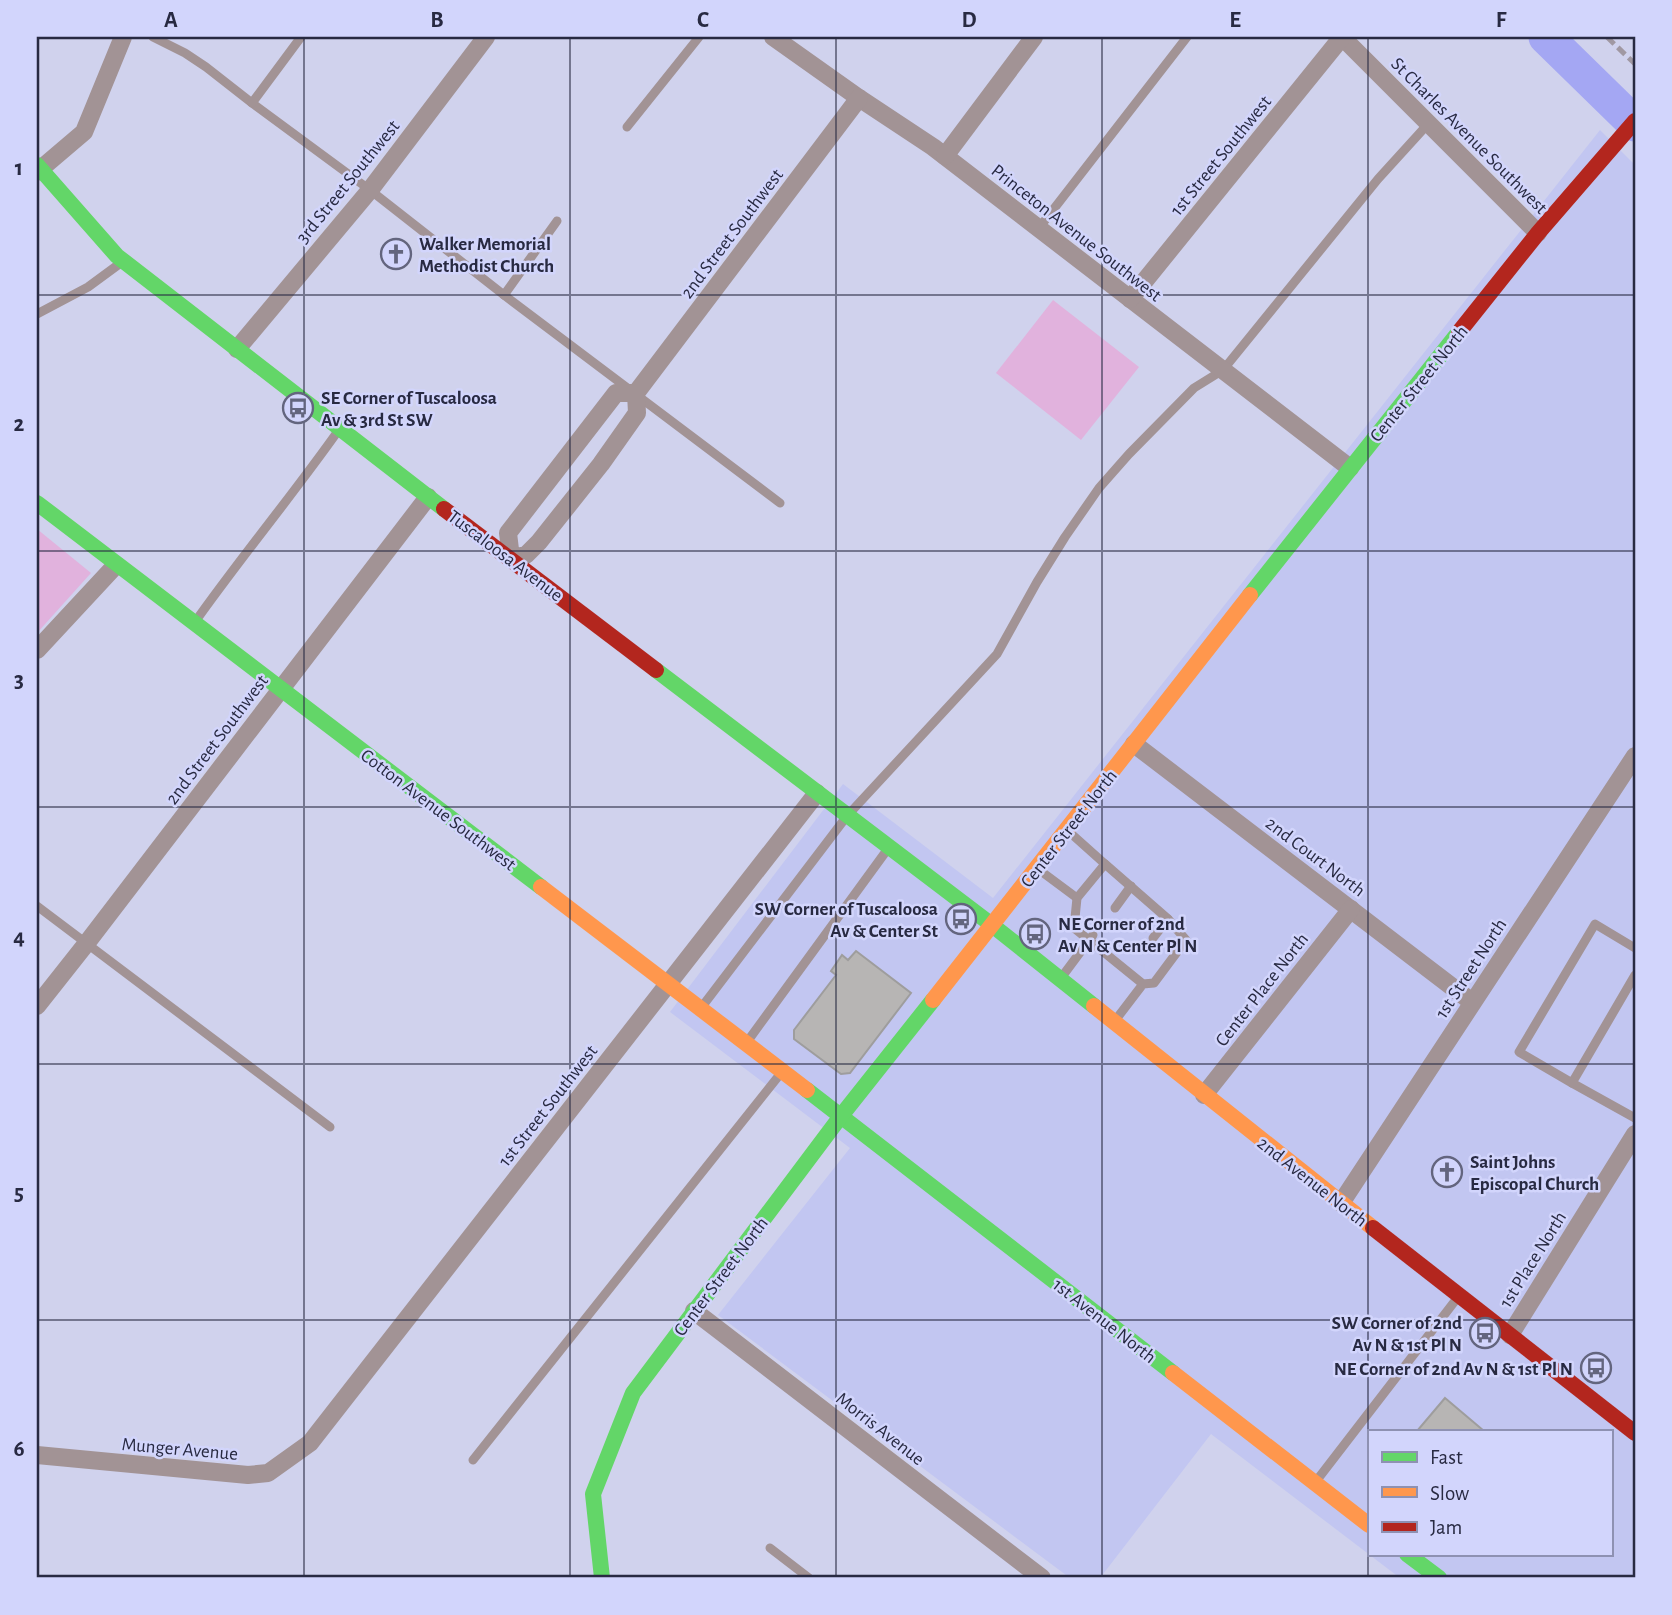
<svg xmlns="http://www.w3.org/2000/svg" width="1672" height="1615" font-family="'Alegreya Sans',sans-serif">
  <rect width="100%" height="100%" fill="#d0d2ed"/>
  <path fill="#c2c6f1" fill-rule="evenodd" d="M1600 130 1635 165V1578H1400L1211 1434 1100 1578H1070L718 1315 850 1148 670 1012 843 784 993 898ZM1369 1431H1611V1554H1369Z"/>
  <g fill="#e1b2dd">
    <polygon points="1053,300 1139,367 1081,440 996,373"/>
    <polygon points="37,529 91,573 37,633"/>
  </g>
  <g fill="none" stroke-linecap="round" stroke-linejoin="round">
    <polyline stroke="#a4a7f3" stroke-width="35" points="1546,37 1635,124"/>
  </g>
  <g fill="#b7b5b4" stroke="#9e9d9d" stroke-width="2">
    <polygon points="856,951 911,993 850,1073 841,1074 794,1039 794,1030 836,975 831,971 842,955 848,960"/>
    <polygon points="1445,1398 1484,1431 1417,1431"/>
  </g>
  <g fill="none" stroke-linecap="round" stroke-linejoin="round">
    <g stroke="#a29395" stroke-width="9">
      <polyline points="153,37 185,53 206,67 252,103 370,190 504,295 780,503"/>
      <polyline points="252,103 301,37"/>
      <polyline points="627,127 699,37"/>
      <polyline points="1039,228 1187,37"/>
      <polyline points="504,295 557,221"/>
      <polyline points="37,314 88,287 122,262"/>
      <path d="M195 622C241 557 292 496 338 431"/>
      <polyline points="1067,830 1105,864"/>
      <polyline points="1038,869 1077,898"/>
      <polyline points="37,906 330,1127"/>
      <polyline points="1115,908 1131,886"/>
      <polyline points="1153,938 1168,919"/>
      <polyline points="1635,948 1595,924 1519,1052 1572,1083 1635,975"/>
      <polyline points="1061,978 1093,935"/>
      <polyline points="701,1008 847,816 997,654 1037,582 1065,537 1099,488 1129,454 1194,388 1223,370 1378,179 1428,124"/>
      <polyline points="1114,1022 1143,984 1154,983 1186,940 1168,919 1105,864 1077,898 1074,928 1143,984"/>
      <polyline points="747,1042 887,850"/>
      <polyline points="1572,1083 1635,1118"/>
      <polyline points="473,1460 781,1073"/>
      <polyline points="1317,1480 1458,1297"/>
      <polyline points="770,1548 809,1578"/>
    </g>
    <g stroke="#a29395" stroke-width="18">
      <polyline points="773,37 859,98 933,147 1350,468"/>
      <polyline points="1342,37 1538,233"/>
      <polyline points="945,156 1034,37"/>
      <polyline points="37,172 84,132 123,37"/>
      <polyline points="1130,299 1342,37"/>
      <polyline points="237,349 370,190 486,37"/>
      <polyline points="636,393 616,393 508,533 511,558 526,555 539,542 601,464 637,413 636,393 859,98"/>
      <polyline points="37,650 116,565"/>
      <polyline points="1134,744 1472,1002"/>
      <polyline points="37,1006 86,944 428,497"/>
      <polyline points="1204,1095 1351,909"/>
      <polyline points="1341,1203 1635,756"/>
      <polyline points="694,1311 1042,1578"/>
      <polyline points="1510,1335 1635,1134"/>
      <polyline points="37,1455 248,1475 268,1473 310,1443 817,793"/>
    </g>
    <g stroke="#63d668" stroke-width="16">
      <polyline points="37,165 117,256 444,509"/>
      <polyline points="37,503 541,887"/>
      <polyline points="1250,595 1459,332"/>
      <polyline points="656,670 992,925 1094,1006"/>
      <polyline points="807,1090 1173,1373"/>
      <polyline points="1407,1554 1439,1578"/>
      <polyline points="602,1578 593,1494 633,1393 841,1116 933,1000"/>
    </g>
    <g stroke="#ff974d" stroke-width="16">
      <polyline points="541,887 807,1090"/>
      <polyline points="933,1000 1250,595"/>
      <polyline points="1094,1006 1373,1228"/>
      <polyline points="1173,1373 1369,1525"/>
    </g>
    <g stroke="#b3261e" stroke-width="16">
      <polyline points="1459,332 1538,233 1635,121"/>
      <polyline points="444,509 656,670"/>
      <polyline points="1373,1228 1635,1433"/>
    </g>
    <polyline stroke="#a098a2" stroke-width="5" stroke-dasharray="10 5" stroke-linecap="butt" points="1607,37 1635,64"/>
  </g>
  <path fill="none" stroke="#282a42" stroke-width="2" stroke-opacity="0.55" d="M304 37V1578M570 37V1578M836 37V1578M1102 37V1578M1368 37V1578M37 295H1635M37 551H1635M37 807H1635M37 1064H1635M37 1320H1635"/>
  <defs>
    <g id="church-ring" transform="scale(1.575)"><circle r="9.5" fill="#d2d5fc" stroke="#63657e" stroke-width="1.5"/><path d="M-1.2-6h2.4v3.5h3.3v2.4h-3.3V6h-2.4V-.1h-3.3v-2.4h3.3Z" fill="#63657e"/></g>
    <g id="bus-ring" transform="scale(1.575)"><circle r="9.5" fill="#d2d5fc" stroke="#63657e" stroke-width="1.5"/><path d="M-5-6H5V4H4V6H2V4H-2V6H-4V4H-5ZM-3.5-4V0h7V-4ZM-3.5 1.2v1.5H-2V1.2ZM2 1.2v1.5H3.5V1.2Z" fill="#63657e"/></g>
  </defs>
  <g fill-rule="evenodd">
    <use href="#church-ring" x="396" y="254"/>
    <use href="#bus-ring" x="298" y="408"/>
    <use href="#bus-ring" x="961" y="919"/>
    <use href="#bus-ring" x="1035" y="934"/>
    <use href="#church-ring" x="1447" y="1172"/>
    <use href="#bus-ring" x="1485" y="1333"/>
    <use href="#bus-ring" x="1596" y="1368"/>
  </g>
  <g text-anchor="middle" stroke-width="5" stroke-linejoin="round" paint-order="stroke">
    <g font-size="19" fill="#282a42" stroke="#d2d5fc">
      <text transform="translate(1470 135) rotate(45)" y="7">St Charles Avenue Southwest</text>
      <text transform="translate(1220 155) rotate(-51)" y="7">1st Street Southwest</text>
      <text transform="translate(347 181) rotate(-51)" y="7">3rd Street Southwest</text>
      <text transform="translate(1077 232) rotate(38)" y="7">Princeton Avenue Southwest</text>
      <text transform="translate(731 233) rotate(-53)" y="7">2nd Street Southwest</text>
      <text transform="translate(1418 383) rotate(-51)" y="7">Center Street North</text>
      <text transform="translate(506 555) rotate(37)" y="7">Tuscaloosa Avenue</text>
      <text transform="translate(216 739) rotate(-53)" y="7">2nd Street Southwest</text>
      <text transform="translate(439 809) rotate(37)" y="7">Cotton Avenue Southwest</text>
      <text transform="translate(1068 828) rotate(-52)" y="7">Center Street North</text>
      <text transform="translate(1316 856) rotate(37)" y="7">2nd Court North</text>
      <text transform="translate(1470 968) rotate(-57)" y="7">1st Street North</text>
      <text transform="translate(1261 989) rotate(-52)" y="7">Center Place North</text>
      <text transform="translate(547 1105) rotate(-52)" y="7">1st Street Southwest</text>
      <text transform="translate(1313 1181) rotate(38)" y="7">2nd Avenue North</text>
      <text transform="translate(1532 1259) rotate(-58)" y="7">1st Place North</text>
      <text transform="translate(720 1276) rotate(-53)" y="7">Center Street North</text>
      <text transform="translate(1105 1320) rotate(38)" y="7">1st Avenue North</text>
      <text transform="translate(881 1428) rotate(38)" y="7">Morris Avenue</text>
      <text transform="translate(180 1448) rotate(5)" y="7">Munger Avenue</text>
    </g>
    <g font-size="19" font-weight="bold" fill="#282a42" stroke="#d2d5fc" text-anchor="start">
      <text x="419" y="250">Walker Memorial<tspan x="419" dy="22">Methodist Church</tspan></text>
      <text x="321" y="404">SE Corner of Tuscaloosa<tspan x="321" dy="22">Av &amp; 3rd St SW</tspan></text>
      <text x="938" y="915" text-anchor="end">SW Corner of Tuscaloosa<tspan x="938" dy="22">Av &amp; Center St</tspan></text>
      <text x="1058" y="930">NE Corner of 2nd<tspan x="1058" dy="22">Av N &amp; Center Pl N</tspan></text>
      <text x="1470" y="1168">Saint Johns<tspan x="1470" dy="22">Episcopal Church</tspan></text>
      <text x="1462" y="1329" text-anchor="end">SW Corner of 2nd<tspan x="1462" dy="22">Av N &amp; 1st Pl N</tspan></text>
      <text x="1573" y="1375" text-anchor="end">NE Corner of 2nd Av N &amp; 1st Pl N</text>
    </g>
  </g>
  <rect width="1672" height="1615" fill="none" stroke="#d2d5fc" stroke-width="77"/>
  <rect x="1368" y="1430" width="245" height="126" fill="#d2d5fc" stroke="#8e91b2" stroke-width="2"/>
  <rect x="1382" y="1452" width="35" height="10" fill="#63d668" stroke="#8e91b2" stroke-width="2"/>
  <text x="1430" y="1464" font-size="21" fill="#282a42">Fast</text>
  <rect x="1382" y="1487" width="35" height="10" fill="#ff974d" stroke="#8e91b2" stroke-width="2"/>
  <text x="1430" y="1500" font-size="21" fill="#282a42">Slow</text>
  <rect x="1382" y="1522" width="35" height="10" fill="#b3261e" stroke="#8e91b2" stroke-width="2"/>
  <text x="1430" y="1534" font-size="21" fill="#282a42">Jam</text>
  <rect x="38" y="38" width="1596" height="1538" fill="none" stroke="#282a42" stroke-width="2.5"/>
  <g font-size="23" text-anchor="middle" font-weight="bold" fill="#282a42">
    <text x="171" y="27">A</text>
    <text x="437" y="27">B</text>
    <text x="703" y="27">C</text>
    <text x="969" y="27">D</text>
    <text x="1235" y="27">E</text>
    <text x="1501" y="27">F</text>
    <text x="19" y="175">1</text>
    <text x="19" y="431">2</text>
    <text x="19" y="687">3</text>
    <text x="19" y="944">4</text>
    <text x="19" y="1200">5</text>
    <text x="19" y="1456">6</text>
  </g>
</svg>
